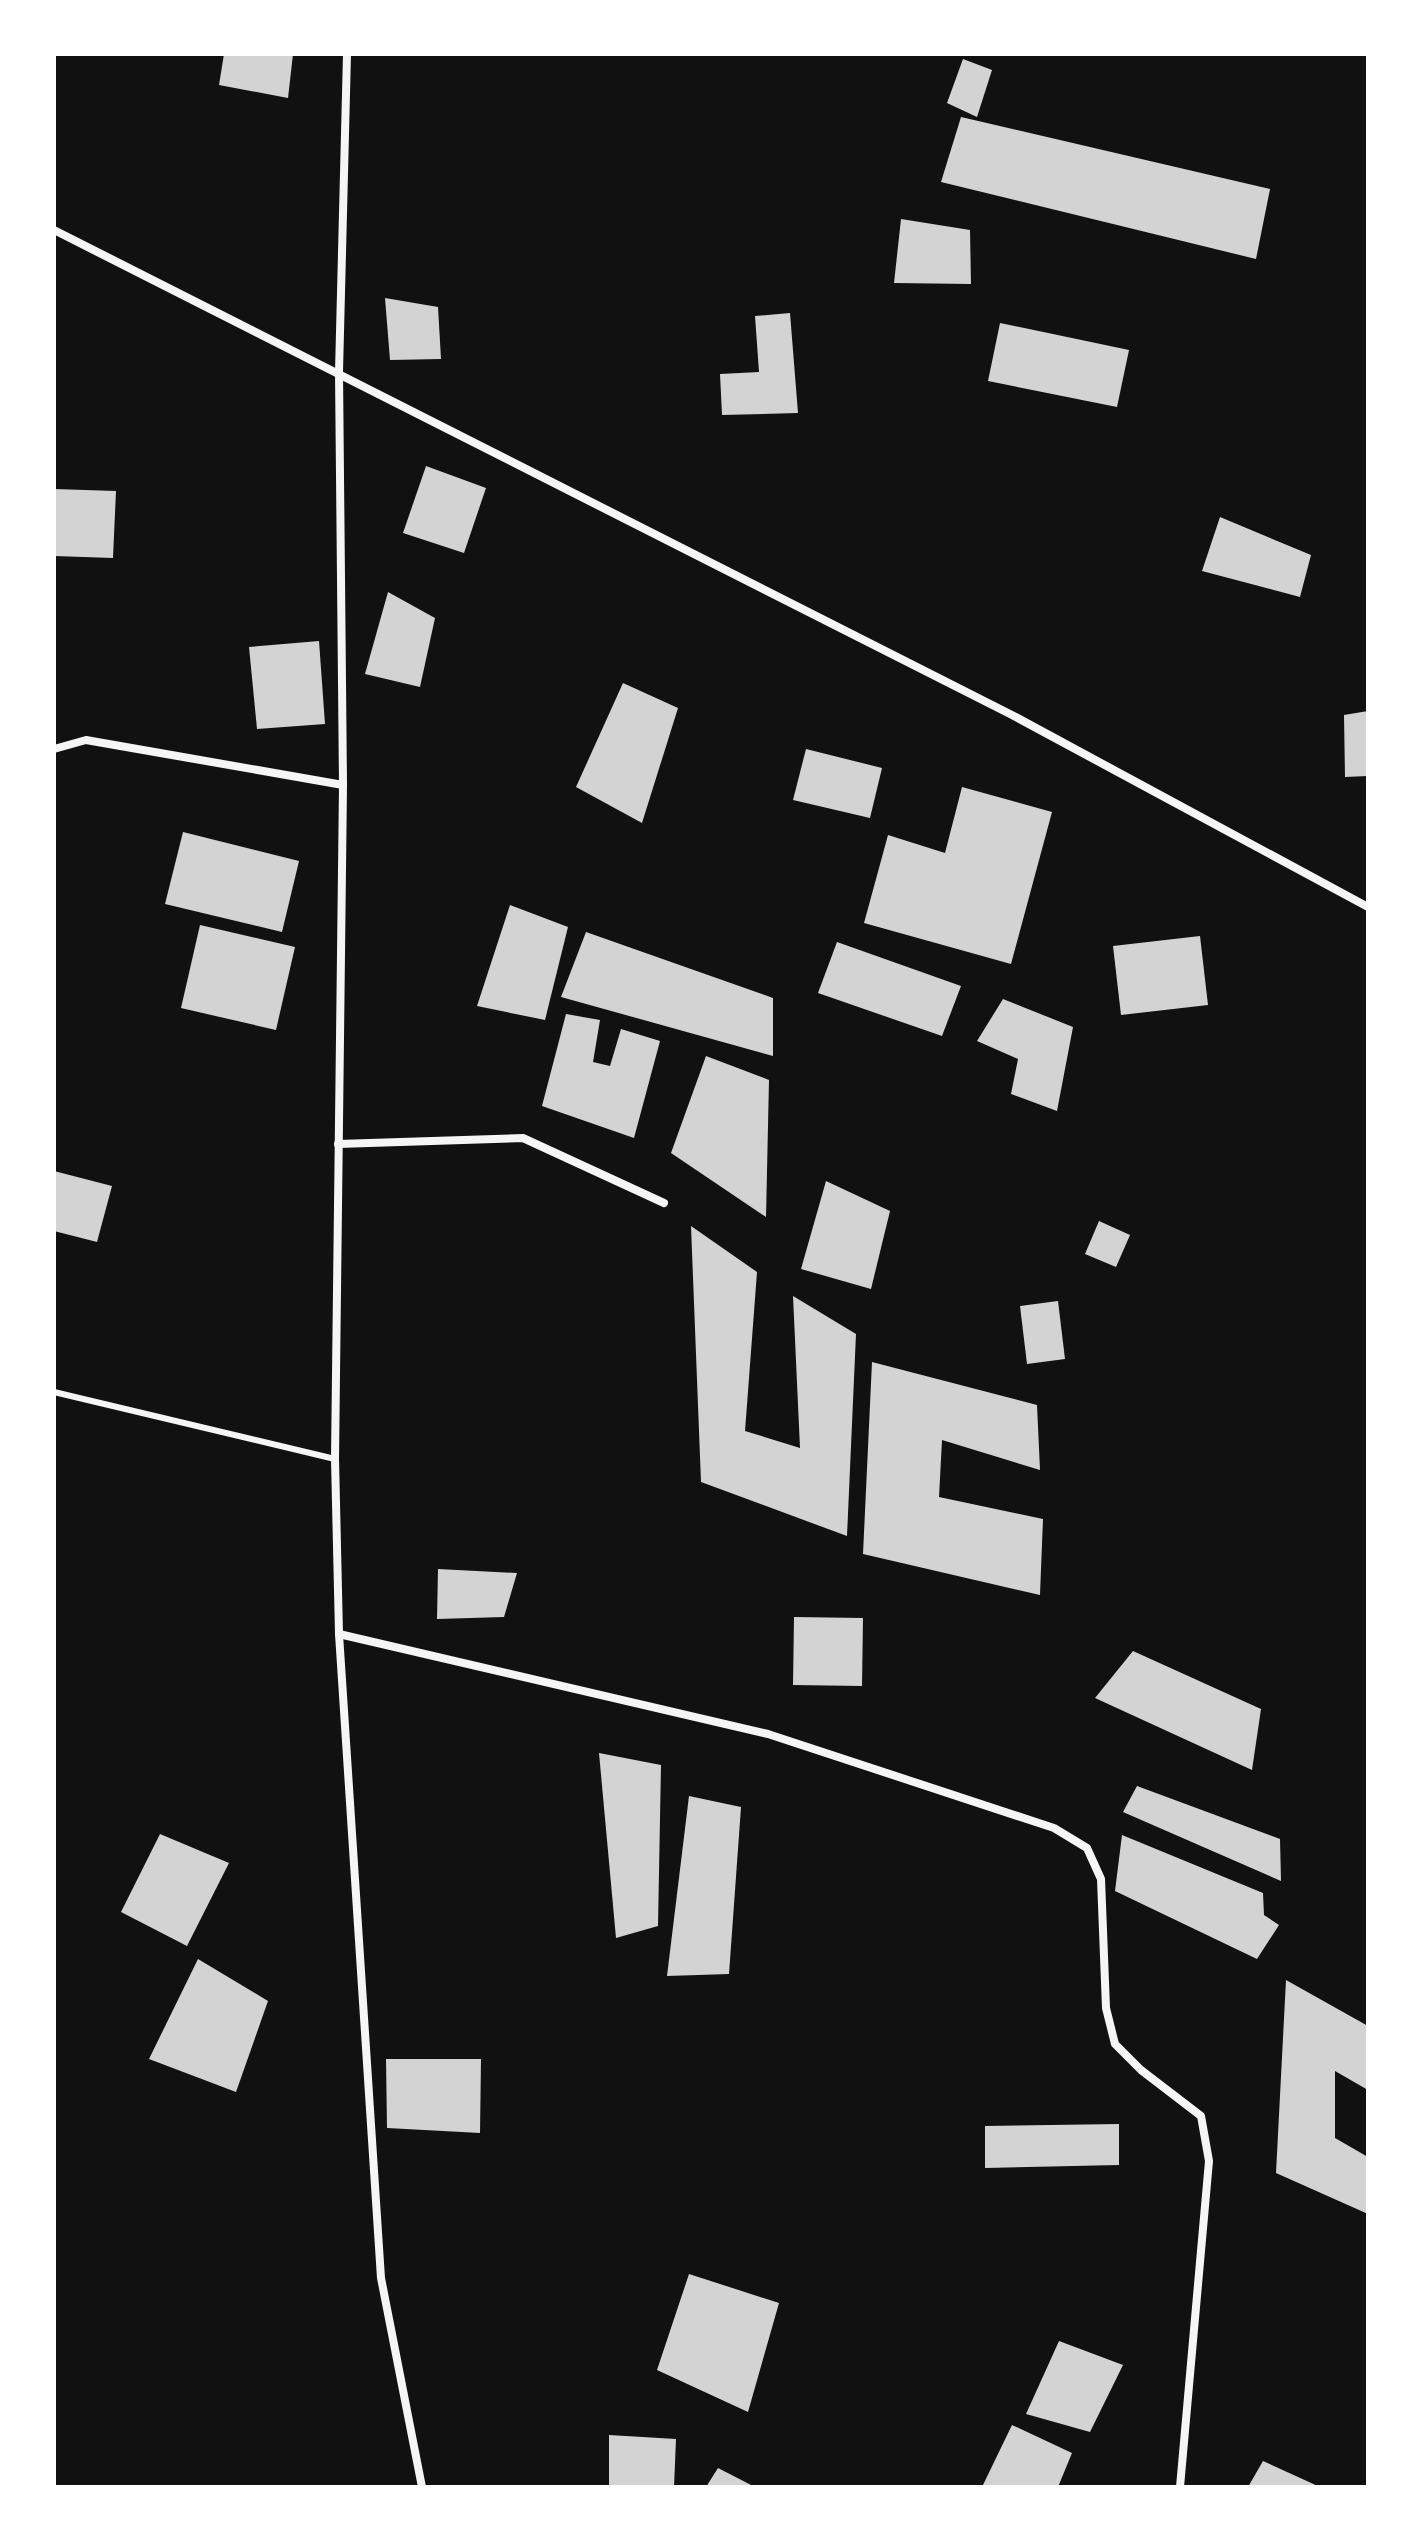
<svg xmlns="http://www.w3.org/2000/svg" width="1422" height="2541" font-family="Arial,sans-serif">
  <rect width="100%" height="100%" fill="#111"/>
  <g fill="#d3d3d3">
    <polygon points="224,54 293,54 288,98 219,85"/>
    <polygon points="963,59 992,70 977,117 947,103"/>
    <polygon points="961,117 1270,189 1256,259 941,182"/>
    <polygon points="901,219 970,230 971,284 894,283"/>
    <polygon points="385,298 438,307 441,359 390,360"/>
    <polygon points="790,313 798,413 722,415 720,374 759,372 755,316"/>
    <polygon points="1000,323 1129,350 1117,407 988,381"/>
    <polygon points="426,466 486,488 464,553 403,533"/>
    <polygon points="54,489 116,491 113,558 54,556"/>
    <polygon points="1220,517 1311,555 1300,597 1202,571"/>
    <polygon points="388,592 435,618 420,687 365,674"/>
    <polygon points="319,641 325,724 257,729 249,647"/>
    <polygon points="623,683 678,708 642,823 576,787"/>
    <polygon points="1368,711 1368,776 1345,777 1344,715"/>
    <polygon points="806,749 882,768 870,818 793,800"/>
    <polygon points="962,787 1052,812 1011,964 864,923 888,835 945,853"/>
    <polygon points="183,832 299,861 282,932 165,904"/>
    <polygon points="510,905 568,927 545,1020 477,1006"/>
    <polygon points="200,925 295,947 276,1030 181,1008"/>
    <polygon points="586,932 773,998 773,1056 561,997"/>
    <polygon points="1200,936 1208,1005 1121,1015 1113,946"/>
    <polygon points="837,942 961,986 942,1036 818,993"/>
    <polygon points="1003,999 1073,1027 1057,1111 1011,1094 1018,1059 977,1041"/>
    <polygon points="566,1014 600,1020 593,1062 610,1066 621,1029 660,1041 634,1138 542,1106"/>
    <polygon points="706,1056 769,1080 766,1217 671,1153"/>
    <polygon points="54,1171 112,1186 97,1242 54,1231"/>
    <polygon points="826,1181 890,1211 871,1289 801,1269"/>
    <polygon points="1099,1221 1130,1235 1116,1267 1085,1254"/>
    <polygon points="691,1226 757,1272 745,1431 800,1448 793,1296 856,1334 847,1536 701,1482"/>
    <polygon points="1058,1301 1065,1359 1027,1364 1020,1306"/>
    <polygon points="872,1362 1037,1405 1040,1470 942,1440 939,1497 1043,1519 1040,1595 863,1554"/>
    <polygon points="438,1569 517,1573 504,1617 437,1619"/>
    <polygon points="794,1617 863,1618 862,1686 793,1685"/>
    <polygon points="1133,1651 1261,1709 1252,1770 1095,1698"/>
    <polygon points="599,1753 661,1765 658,1926 616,1938"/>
    <polygon points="1137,1786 1280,1839 1281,1881 1123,1812"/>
    <polygon points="689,1796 741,1807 729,1974 667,1976"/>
    <polygon points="160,1834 229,1863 187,1946 121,1912"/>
    <polygon points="1122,1835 1263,1893 1264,1915 1279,1925 1257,1959 1115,1891"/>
    <polygon points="198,1959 268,2001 236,2092 149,2059"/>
    <polygon points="1286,1980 1368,2026 1368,2090 1335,2071 1335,2138 1368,2157 1368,2214 1276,2173"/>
    <polygon points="386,2059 481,2059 480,2133 387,2128"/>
    <polygon points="1119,2124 1119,2165 985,2168 985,2126"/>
    <polygon points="689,2274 779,2303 748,2412 657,2370"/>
    <polygon points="1059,2341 1123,2365 1090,2432 1026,2414"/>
    <polygon points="1012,2425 1072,2453 1058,2487 982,2487"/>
    <polygon points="609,2435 676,2439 674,2487 609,2487"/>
    <polygon points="1263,2461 1320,2487 1248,2487"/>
    <polygon points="718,2468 755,2487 706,2487"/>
  </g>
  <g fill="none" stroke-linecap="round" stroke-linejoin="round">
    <polyline stroke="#f5f5f5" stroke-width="6" points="54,1392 335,1459"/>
    <g stroke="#f5f5f5" stroke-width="8">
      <polyline points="347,54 339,372 343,785 335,1459 339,1634 381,2278 422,2487"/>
      <polyline points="54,230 1012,715 1368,907"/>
      <polyline points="54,749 86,740 343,785"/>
      <polyline points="338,1144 523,1138 664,1203"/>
      <polyline points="339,1634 768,1734 1054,1828 1087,1848 1101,1879 1106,2008 1115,2044 1141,2070 1201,2116 1209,2161 1180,2487"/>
    </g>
  </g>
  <rect width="1422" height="2541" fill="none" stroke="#ffffff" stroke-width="112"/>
</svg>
